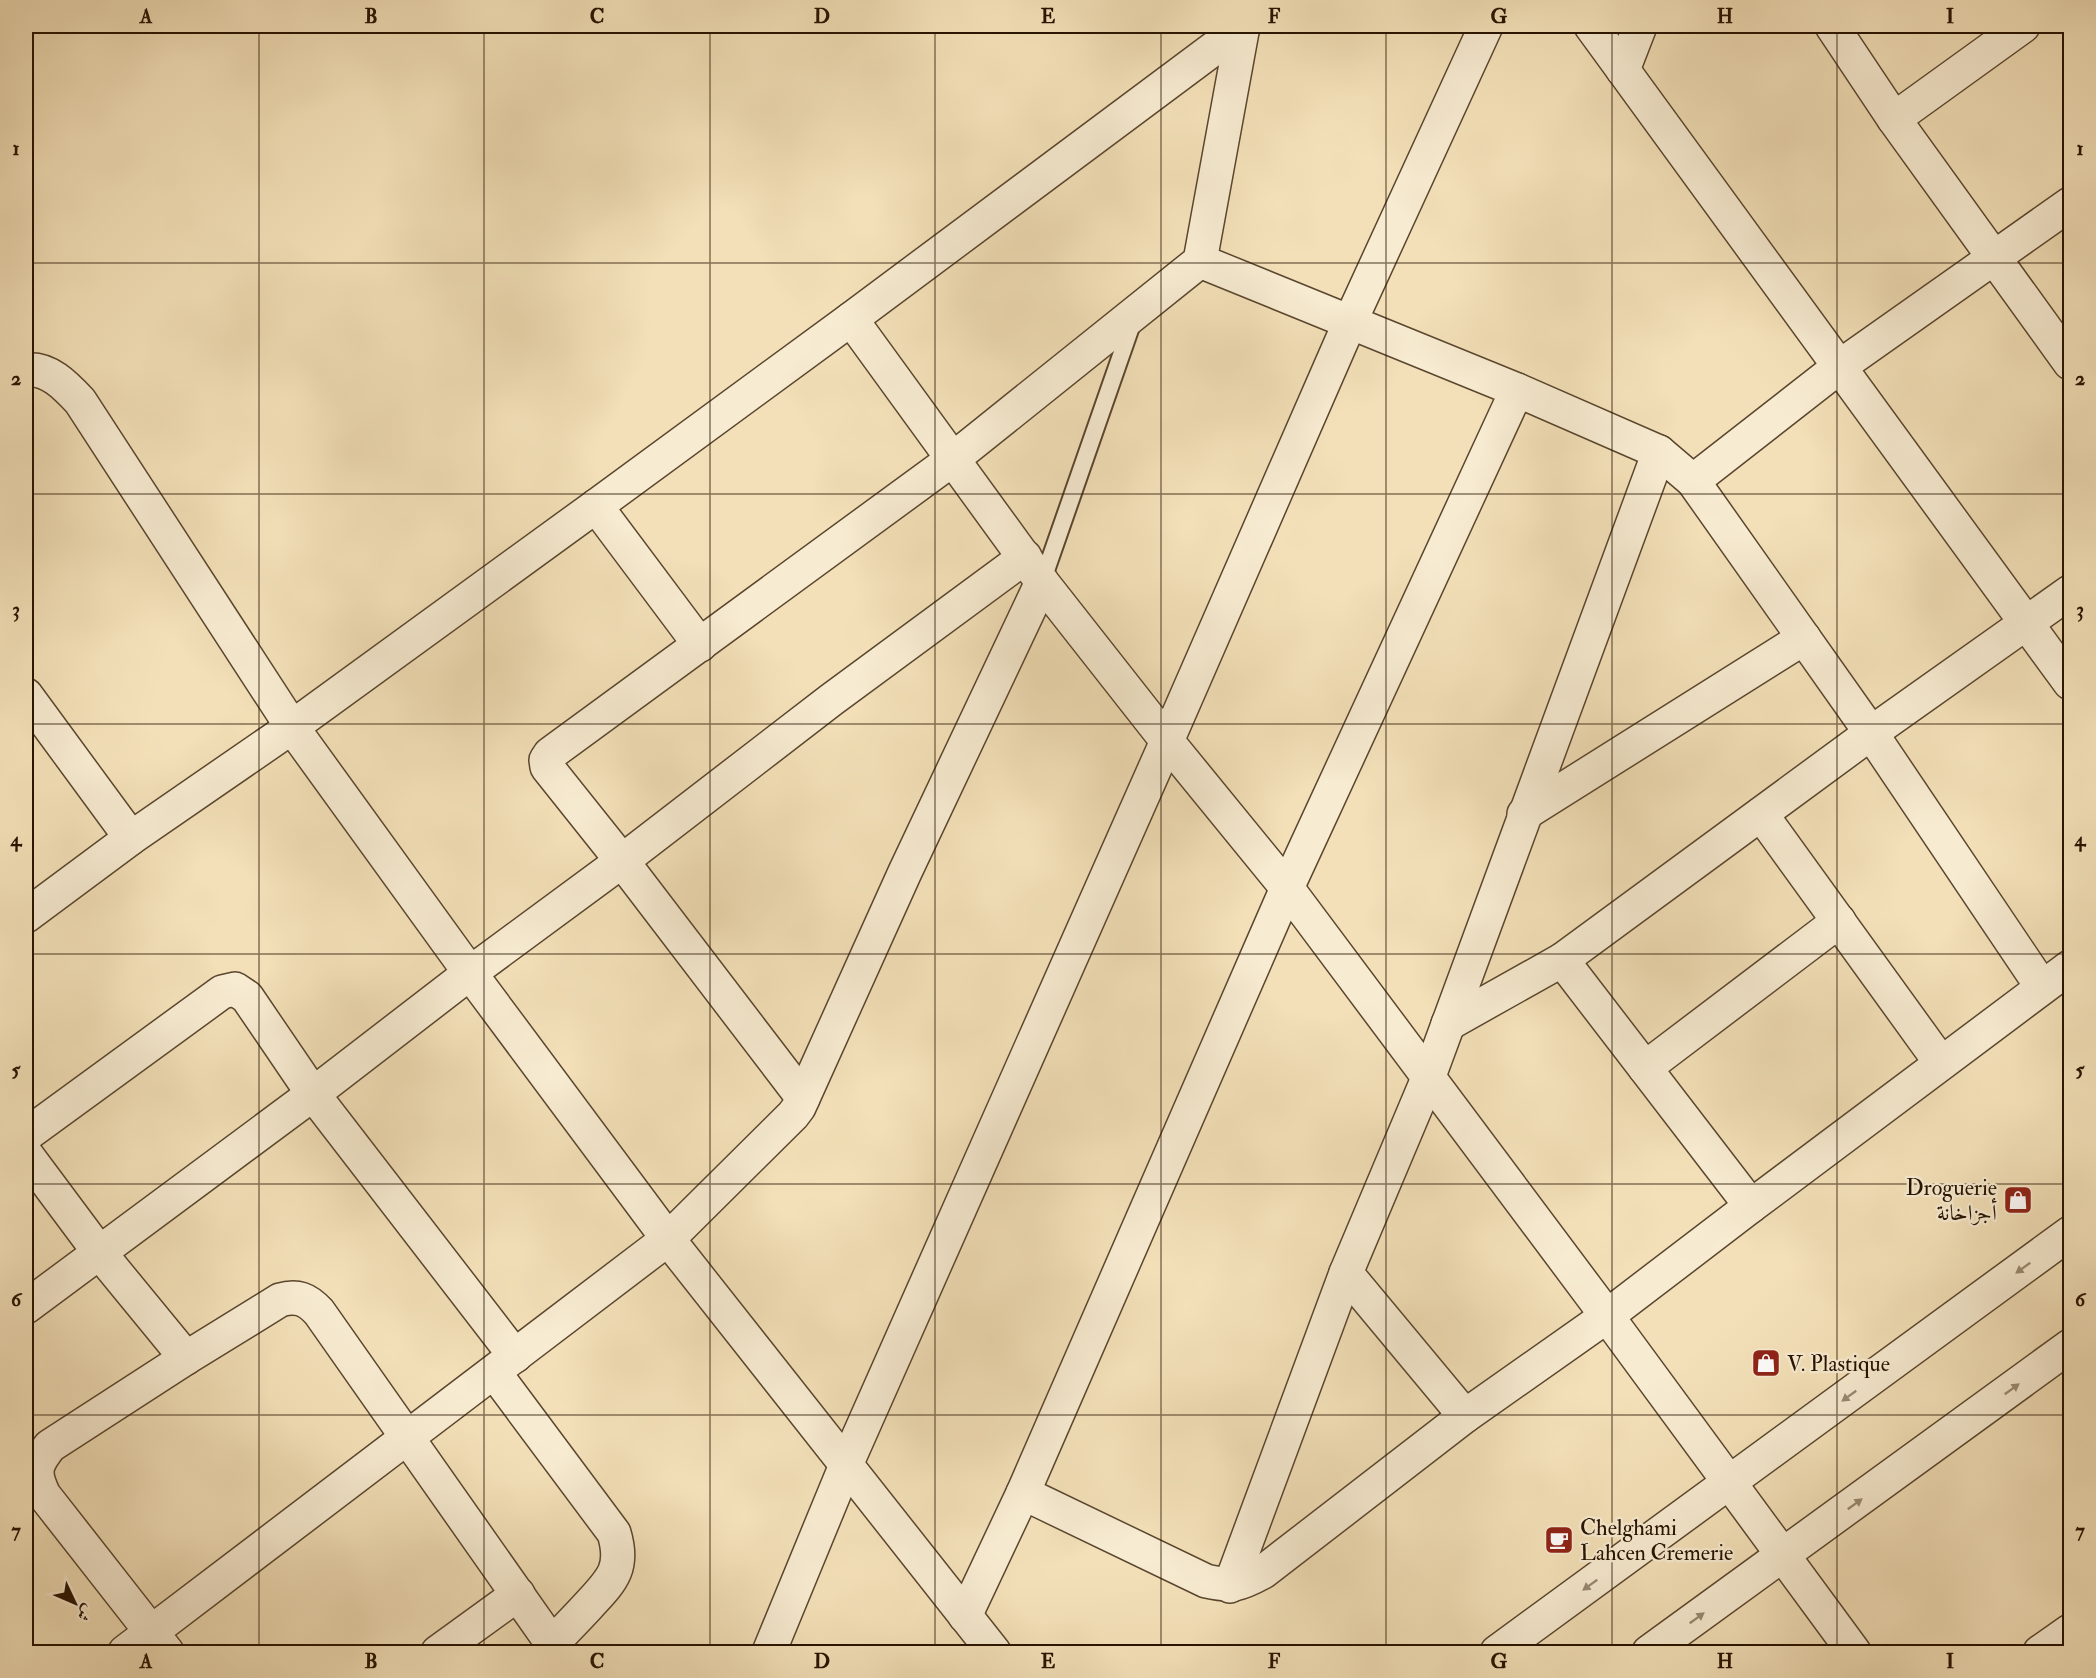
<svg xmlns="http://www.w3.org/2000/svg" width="2096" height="1678" font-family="'IM FELL Double Pica',Amiri,serif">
  <rect width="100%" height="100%" fill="#f3e0b8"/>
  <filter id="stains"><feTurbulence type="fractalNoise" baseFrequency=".00333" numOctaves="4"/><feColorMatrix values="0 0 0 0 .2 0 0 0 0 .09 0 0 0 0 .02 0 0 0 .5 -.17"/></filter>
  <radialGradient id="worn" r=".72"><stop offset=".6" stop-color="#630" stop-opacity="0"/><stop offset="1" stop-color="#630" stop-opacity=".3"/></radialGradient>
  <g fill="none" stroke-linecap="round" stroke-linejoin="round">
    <g stroke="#5a462e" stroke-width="20">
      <polyline id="service" points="1042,582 1133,321"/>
    </g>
    <g stroke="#5a462e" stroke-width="36">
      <g id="minor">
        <polyline points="1591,26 2070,683"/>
        <polyline points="1832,26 1894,119 2070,363"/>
        <polyline points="1623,70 1640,26"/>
        <polyline points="1894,119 2023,26"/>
        <polyline points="1200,261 1517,390 1659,452 1693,481 1871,733 2042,987"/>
        <path d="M26 370C48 367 66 386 80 401L292 727 470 973 668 1239 994 1652"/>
        <polyline points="1693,481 1839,367 2070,204"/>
        <polyline points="596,506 700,645"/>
        <polyline points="1042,582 1167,741 1287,888 1607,1316 1854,1652"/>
        <polyline points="26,695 131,838"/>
        <polyline points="1524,814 1804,638"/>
        <polyline points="1761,814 1941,1063"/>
        <polyline points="26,916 131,838 292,727 596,506 851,319 1244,26"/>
        <polyline points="1562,960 1751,1206"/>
        <polyline points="1448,1024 1562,960 1871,733 2070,592"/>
        <polyline points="1645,1068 1839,921"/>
        <polyline points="803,1098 622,861 547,767 546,760 550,754 953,459 1200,261 1243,26"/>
        <polyline points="26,1135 222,992 235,989 247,997 313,1094 515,1356"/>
        <polyline points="26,1154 99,1252 186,1358"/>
        <polyline points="1346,1273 1465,1416"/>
        <polyline points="26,1307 313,1094 470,973 622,861 831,700 1025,557"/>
        <path d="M494 1372 614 1533C625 1569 611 1581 588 1606 576 1619 564 1631 552 1644"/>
        <path d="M1023 1493 1206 1581C1233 1587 1239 1585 1263 1572L1465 1416 1607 1316 1751 1206 2070 967"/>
        <polyline points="1230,1586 1346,1273 1429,1076 1659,452"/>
        <polyline points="965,1616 1023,1493 1287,888 1517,390"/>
        <polyline points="125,1652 668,1239 793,1115 799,1107 905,872 1042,582 851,319"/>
        <path d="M167 1652 44 1495C33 1472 35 1465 50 1446L186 1358 280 1300C297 1295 307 1299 319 1312L558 1652"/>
        <polyline points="438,1652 518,1594"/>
        <polyline points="769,1652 846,1465 1167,741 1350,322 1486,26"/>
        <polyline points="1497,1652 2070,1233"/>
        <polyline points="1649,1652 2070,1346"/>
        <polyline points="2040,1652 2070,1631"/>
      </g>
    </g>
    <use href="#service" stroke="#f7ebd1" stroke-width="16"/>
    <use href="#minor" stroke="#f7ebd1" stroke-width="33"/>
  </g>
  <defs><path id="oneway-solid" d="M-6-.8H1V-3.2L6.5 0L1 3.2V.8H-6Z" transform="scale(1.5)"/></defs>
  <g fill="#998a73">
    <use href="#oneway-solid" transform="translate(2023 1268) rotate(144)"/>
    <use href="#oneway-solid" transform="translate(2012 1389) rotate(-36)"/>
    <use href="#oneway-solid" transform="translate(1849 1396) rotate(144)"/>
    <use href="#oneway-solid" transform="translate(1855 1504) rotate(-36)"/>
    <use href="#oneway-solid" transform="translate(1590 1585) rotate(144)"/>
    <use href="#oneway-solid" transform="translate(1697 1618) rotate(-36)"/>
  </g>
  <path fill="none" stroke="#271300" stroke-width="1.5" stroke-opacity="0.55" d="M259 26V1652M484 26V1652M710 26V1652M935 26V1652M1161 26V1652M1386 26V1652M1612 26V1652M1837 26V1652M26 263H2070M26 494H2070M26 724H2070M26 954H2070M26 1184H2070M26 1415H2070"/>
  <defs>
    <g id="shop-square" transform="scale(1.5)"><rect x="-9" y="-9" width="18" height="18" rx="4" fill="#8f2418" stroke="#f7ebd1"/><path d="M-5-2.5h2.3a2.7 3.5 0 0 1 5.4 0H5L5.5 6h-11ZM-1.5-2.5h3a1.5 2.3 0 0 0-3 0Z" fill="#fff"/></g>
    <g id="cafe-square" transform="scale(1.5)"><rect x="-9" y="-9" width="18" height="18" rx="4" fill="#8f2418" stroke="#f7ebd1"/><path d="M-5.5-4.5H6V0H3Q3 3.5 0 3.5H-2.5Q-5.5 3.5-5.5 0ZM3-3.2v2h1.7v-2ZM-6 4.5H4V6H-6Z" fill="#fff"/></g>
  </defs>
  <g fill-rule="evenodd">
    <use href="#shop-square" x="2018" y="1200"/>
    <use href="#shop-square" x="1766" y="1363"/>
    <use href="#cafe-square" x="1559" y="1540"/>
  </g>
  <g text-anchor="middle" stroke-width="4.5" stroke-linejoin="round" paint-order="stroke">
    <g font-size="22" fill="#271300" stroke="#f7ebd1" text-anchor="start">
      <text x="1997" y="1195" text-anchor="end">Droguerie<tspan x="1997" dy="25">أجزاخانة</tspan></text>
      <text x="1787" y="1371">V. Plastique</text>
      <text x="1580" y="1535">Chelghami<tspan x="1580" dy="25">Lahcen Cremerie</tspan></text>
    </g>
  </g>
  <rect width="2096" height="1678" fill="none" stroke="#f3e0b8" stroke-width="66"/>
  <g transform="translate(75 1603) rotate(134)" stroke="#f7ebd1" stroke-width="4.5" paint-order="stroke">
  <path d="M0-4.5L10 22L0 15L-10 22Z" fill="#271300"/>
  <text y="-9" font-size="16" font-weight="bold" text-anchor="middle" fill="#271300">ش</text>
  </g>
  <rect x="33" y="33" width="2030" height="1612" fill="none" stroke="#271300" stroke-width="2"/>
  <g font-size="20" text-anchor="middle" font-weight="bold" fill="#271300">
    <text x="146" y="23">A</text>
    <text x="371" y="23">B</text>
    <text x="597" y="23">C</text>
    <text x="822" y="23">D</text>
    <text x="1048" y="23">E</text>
    <text x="1274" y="23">F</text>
    <text x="1499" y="23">G</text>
    <text x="1725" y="23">H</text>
    <text x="1950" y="23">I</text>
    <text x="16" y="155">1</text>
    <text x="2080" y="155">1</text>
    <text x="16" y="385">2</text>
    <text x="2080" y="385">2</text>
    <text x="16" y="616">3</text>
    <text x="2080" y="616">3</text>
    <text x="16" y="846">4</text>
    <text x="2080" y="846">4</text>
    <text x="16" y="1076">5</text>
    <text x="2080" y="1076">5</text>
    <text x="16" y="1306">6</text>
    <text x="2080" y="1306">6</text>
    <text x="16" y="1537">7</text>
    <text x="2080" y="1537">7</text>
    <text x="146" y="1668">A</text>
    <text x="371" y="1668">B</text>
    <text x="597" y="1668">C</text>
    <text x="822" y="1668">D</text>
    <text x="1048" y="1668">E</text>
    <text x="1274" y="1668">F</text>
    <text x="1499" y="1668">G</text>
    <text x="1725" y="1668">H</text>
    <text x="1950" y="1668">I</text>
  </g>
  <rect width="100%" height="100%" filter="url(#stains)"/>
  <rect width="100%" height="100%" fill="url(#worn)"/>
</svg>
